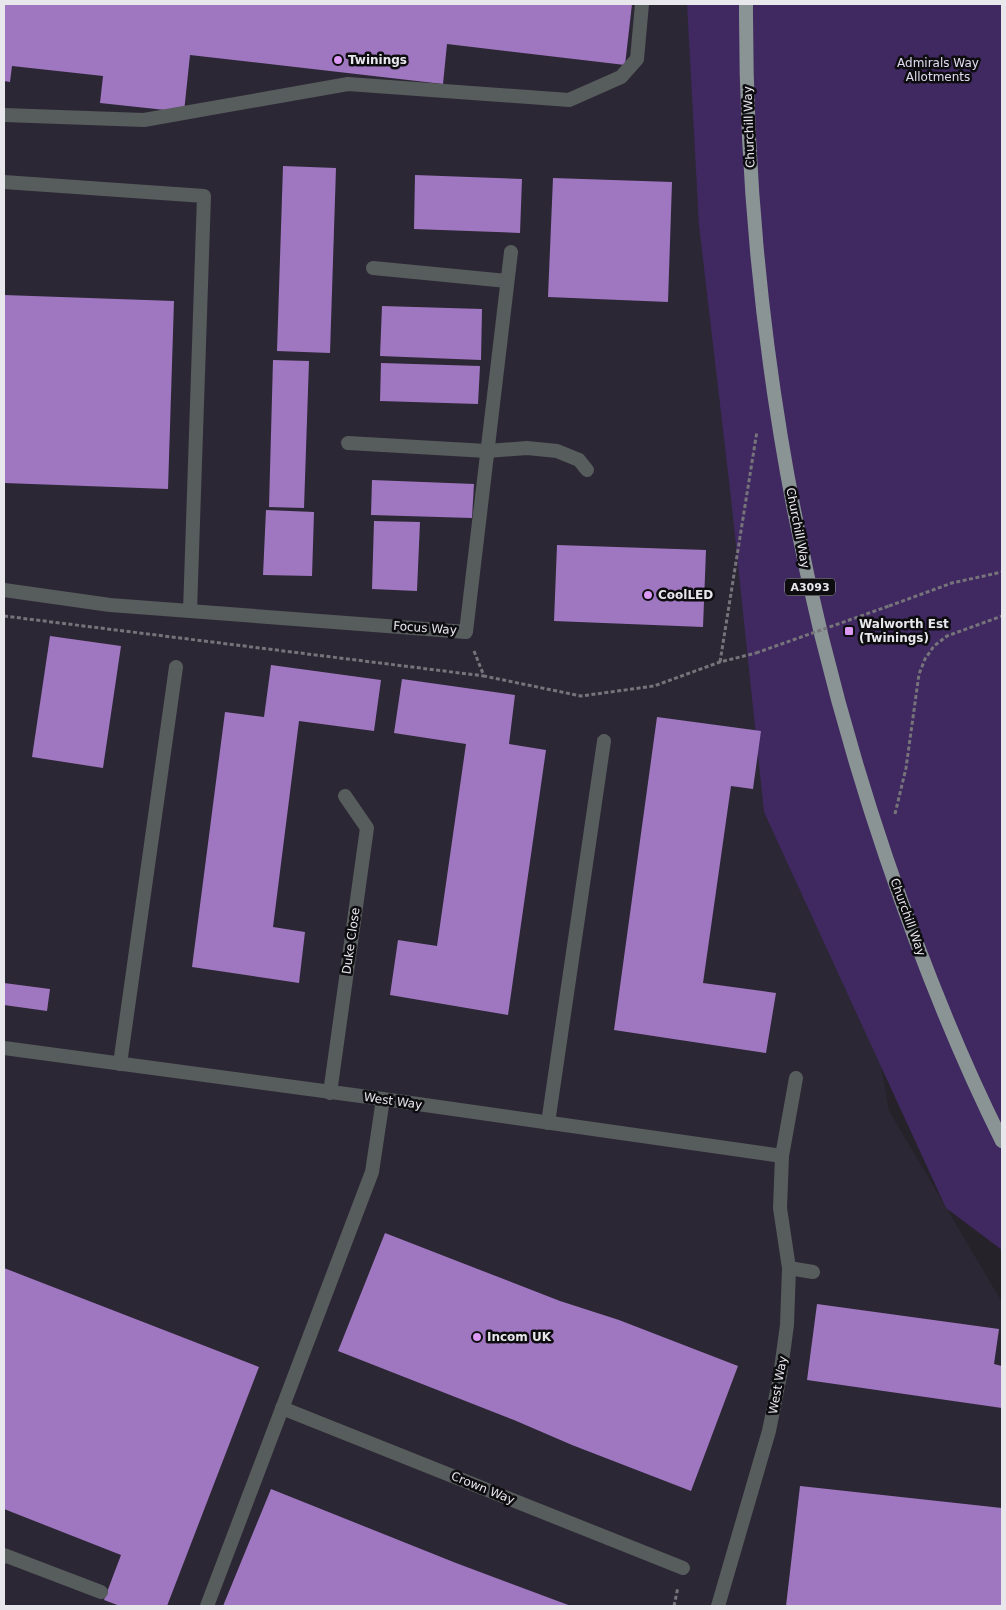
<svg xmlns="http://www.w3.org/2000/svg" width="1006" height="1610" font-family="'DejaVu Sans',sans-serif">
  <rect width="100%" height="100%" fill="#252229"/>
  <polygon fill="#2c2734" points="4,4 690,4 889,1111 1002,1302 1002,1606 4,1606"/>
  <polygon fill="#3f2960" points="687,4 1002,4 1002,1250 946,1208 764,812 731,498 699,225"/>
  <g fill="#9f76c0">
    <polygon points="4,4 632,4 625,65 447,44 443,84 190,55 184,112 100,103 103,76 12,66 10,82 4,81"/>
    <polygon points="283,166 336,168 330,353 277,351"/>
    <polygon points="415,175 522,179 520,233 414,229"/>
    <polygon points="553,178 672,182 668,302 548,297"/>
    <polygon points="4,295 174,301 168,489 4,483"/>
    <polygon points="382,306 482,309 481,360 380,356"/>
    <polygon points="273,360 309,361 304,508 269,507"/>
    <polygon points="381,363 480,366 478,404 380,401"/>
    <polygon points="372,480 474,484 472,518 371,515"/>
    <polygon points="266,510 314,512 312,576 263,575"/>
    <polygon points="374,521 420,522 417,591 372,589"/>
    <polygon points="557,545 706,550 703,627 554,621"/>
    <polygon points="50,636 121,646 103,768 32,757"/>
    <polygon points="271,665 381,680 374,731 299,721 273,927 305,932 299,983 192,967 225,712 264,717"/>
    <polygon points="402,679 515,695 509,744 546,750 508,1015 390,995 398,940 437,946 466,744 394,733"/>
    <polygon points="657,717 761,731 753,789 731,786 703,983 776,993 766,1053 614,1030"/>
    <polygon points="4,983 50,989 47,1011 4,1005"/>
    <polygon points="385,1233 560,1301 619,1320 738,1366 691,1491 572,1445 514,1420 338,1351"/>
    <polygon points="4,1268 259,1367 167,1606 120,1606 104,1600 121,1555 4,1509"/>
    <polygon points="817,1304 999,1329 994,1364 1002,1366 1002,1408 807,1380"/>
    <polygon points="800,1486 1002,1508 1002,1606 786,1606"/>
    <polygon points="271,1489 456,1563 571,1606 223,1606"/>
  </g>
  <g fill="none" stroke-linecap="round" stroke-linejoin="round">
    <g stroke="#76747a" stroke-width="3" stroke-dasharray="4 2.5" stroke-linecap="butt">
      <polyline points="889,606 952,583 1002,572"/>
      <polyline points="4,616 484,676"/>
      <polyline points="474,651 484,676 581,696 654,686 720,662 756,653"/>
      <polyline points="720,662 757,431"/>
      <polyline points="895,814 906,768 919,674 925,659 934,646 947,636 1002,616"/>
      <polyline points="674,1606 678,1587"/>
    </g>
    <g stroke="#575c5c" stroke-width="14">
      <polyline points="4,115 144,120 348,84 569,100 621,77 637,59 642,4"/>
      <polyline points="4,182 204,196 190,611"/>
      <polyline points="373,268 507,281"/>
      <polyline points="348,443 487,451 527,448 557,451 579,460 587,470"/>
      <polyline points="120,1064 176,667"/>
      <polyline points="330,1093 367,828 345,796"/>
      <polyline points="548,1123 604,741"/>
      <polyline points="789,1268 813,1272"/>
      <polyline points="282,1408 683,1568"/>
      <polyline points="4,1557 4,1555 101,1592"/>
      <polyline points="207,1606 372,1172 383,1099"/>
    </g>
    <g stroke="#575c5c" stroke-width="14">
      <polyline points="4,590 110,605 466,632 511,252"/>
      <polyline points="4,1048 383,1099 782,1156"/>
      <polyline points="718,1606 769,1431 780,1376 787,1325 789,1268 780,1208 782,1156 796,1078"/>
    </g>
    <path stroke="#8a9494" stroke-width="14" d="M746 4C745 293 793 583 886 857 919 954 956 1049 1002 1141"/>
    <polyline stroke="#76747a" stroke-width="3" stroke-dasharray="4 2.5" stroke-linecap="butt" points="756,653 889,606"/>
  </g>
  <g fill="#dc99f5" stroke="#0d0c0f" stroke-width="2">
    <circle cx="338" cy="60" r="5"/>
    <circle cx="648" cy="595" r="5"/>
    <rect x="844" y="626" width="10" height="10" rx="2.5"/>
    <circle cx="477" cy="1337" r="5"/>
  </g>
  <g text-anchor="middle" stroke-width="5" stroke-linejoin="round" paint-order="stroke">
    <rect fill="#0d0c0f" stroke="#a6a5aa" stroke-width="1" x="785" y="578.5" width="50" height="17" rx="4"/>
    <g font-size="11" font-weight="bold" fill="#e8e7ec">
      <text x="810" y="591">A3093</text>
    </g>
    <g font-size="12" font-weight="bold" fill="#e8e7ec" stroke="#0d0c0f" text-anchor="start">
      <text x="348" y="64">Twinings</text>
      <text x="658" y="599">CoolLED</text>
      <text x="859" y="628">Walworth Est<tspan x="859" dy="14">(Twinings)</tspan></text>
      <text x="487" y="1341">Incom UK</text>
    </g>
    <g font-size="12" fill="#e0daef" stroke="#0d0c0f">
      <text x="938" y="67">Admirals Way<tspan x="938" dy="14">Allotments</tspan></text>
    </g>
    <g font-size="12" fill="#e8e7ec" stroke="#0d0c0f">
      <text transform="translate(749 127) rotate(-92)" y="4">Churchill Way</text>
      <text transform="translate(798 528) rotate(79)" y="4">Churchill Way</text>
      <text transform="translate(425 628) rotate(4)" y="4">Focus Way</text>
      <text transform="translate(908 917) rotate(70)" y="4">Churchill Way</text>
      <text transform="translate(351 941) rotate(-82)" y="4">Duke Close</text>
      <text transform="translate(393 1101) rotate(8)" y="4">West Way</text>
      <text transform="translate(778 1385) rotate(-80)" y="4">West Way</text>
      <text transform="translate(483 1488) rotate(22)" y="4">Crown Way</text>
    </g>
  </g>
  <rect width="1006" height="1610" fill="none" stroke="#e8e7ec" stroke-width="10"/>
</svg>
